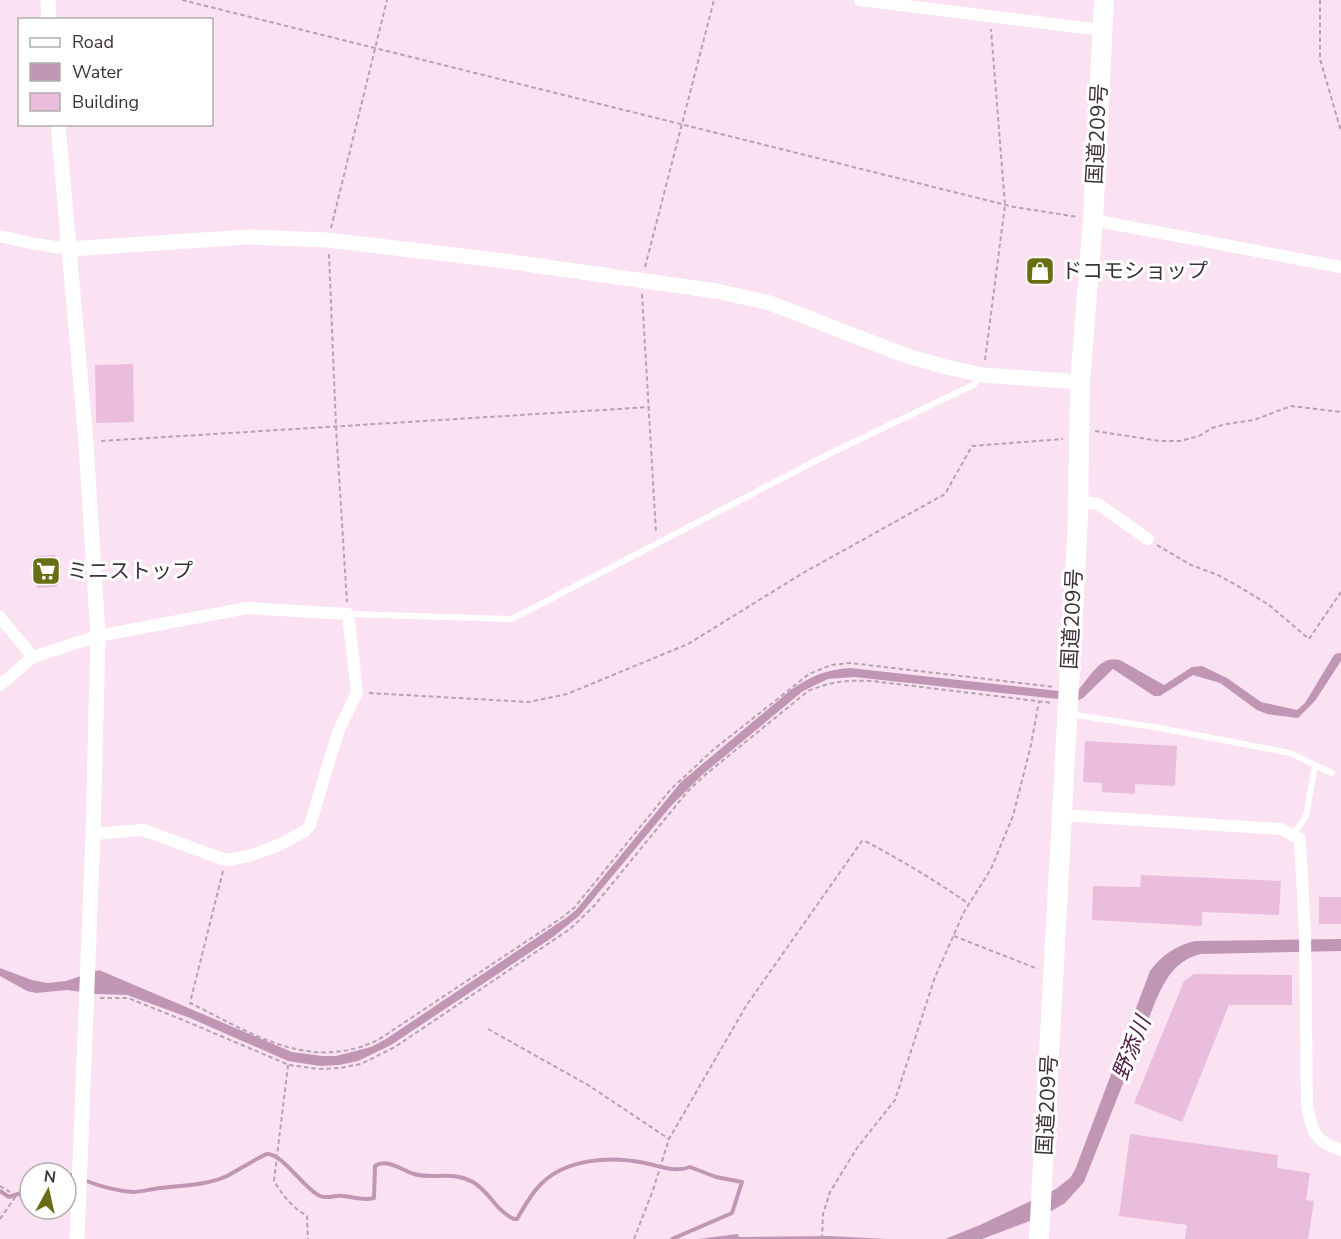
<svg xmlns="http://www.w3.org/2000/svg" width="1341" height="1239" font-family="'Nunito Sans','Noto Sans JP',sans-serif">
  <rect width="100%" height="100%" fill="#fae2f3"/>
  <g fill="#c196b5">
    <path d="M1338 653H1341V661L1315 701 1298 718 1267 714 1257 710 1220 683 1193 675 1160 696H1154L1113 669 1083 698 1077 701 854 677 828 679 803 691 702 775 671 806 579 916 553 937 391 1045 358 1061 339 1065 320 1066 288 1061 190 1018 127 995 96 994 67 990 36 993 27 991 0 976V968L32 980 47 983 66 981 99 970 292 1052 322 1056H336L371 1047 386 1039 566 918 576 910 681 782 792 689C811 676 828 669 850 668L1059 691 1078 690C1091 677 1099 655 1120 660L1164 685 1192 667 1202 666 1227 678 1261 702 1297 710 1305 703 1334 655Z"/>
    <path d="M1341 939V951L1201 954C1176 960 1166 978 1156 1000L1084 1182 1065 1203 1053 1210 1027 1222 982 1239H945L980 1225 1056 1189 1070 1178 1075 1170 1150 971C1162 955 1175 946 1195 941Z"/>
    <polygon points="738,1234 739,1237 830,1236 887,1239 698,1239"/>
  </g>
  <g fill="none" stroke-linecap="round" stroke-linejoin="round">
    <g stroke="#c196b5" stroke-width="4">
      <polyline points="66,1177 72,1175 77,1177"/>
      <path d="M84 1180C99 1186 117 1191 133 1192 141 1192 151 1189 160 1188 183 1185 205 1186 227 1176 235 1172 262 1155 267 1154 282 1153 304 1189 320 1196 327 1199 335 1195 343 1196 354 1197 363 1201 374 1198L375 1166C387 1158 401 1170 414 1174 435 1180 450 1170 473 1182 490 1192 495 1210 514 1219H517C524 1207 531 1194 541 1184 567 1158 611 1156 645 1163 660 1166 675 1173 690 1167L716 1177 742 1182 732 1213 672 1239"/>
      <polyline points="0,1191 9,1197 30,1190"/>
    </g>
  </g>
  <g fill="#eabddd">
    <polygon points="133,364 134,422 96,423 95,365"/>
    <polygon points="55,555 57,587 37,588 35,556"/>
    <polygon points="1085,741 1177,746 1175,786 1135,784 1135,794 1102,792 1102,783 1083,782"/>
    <polygon points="1141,875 1281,881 1279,915 1202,912 1202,926 1092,920 1093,886 1140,887"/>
    <rect x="1319" y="897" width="22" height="27"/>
    <polygon points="1194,974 1292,975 1292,1005 1229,1005 1182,1122 1134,1103 1184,981"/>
    <polygon points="1130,1134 1278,1155 1277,1168 1310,1173 1306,1200 1314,1201 1308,1239 1185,1239 1187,1225 1119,1216"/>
  </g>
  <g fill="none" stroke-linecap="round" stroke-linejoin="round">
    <g stroke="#b6a3b0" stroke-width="2" stroke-dasharray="4.5 3" stroke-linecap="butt">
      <polyline points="182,0 1014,207 1078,217"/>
      <polyline points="1320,0 1320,59 1341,131"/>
      <polyline points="331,228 387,0"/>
      <polyline points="329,254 336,427 347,602"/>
      <polyline points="645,267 714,0"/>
      <polyline points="642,294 656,533"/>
      <polyline points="985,360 1005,205 991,29"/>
      <polyline points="1095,431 1160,441 1180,441 1199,436 1212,428 1226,424 1254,420 1291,406 1341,412"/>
      <polyline points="101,441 650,407"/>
      <polyline points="1157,545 1191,565 1218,575 1243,589 1269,605 1309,639 1341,592"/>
      <polyline points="369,693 529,702 567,694 688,644 803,573 945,494 972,446 1063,439"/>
      <path d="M223 871 190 1003C252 1033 309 1073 378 1040L560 919 574 908 671 789 713 750 809 674 831 665 850 663 1055 687"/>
      <polyline points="954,936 1038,969"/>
      <path d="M100 998H128L183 1020 289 1065 319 1069 340 1068 361 1064 395 1047 570 929 594 906 687 792 705 775 808 691C832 681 847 680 872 681L1053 703"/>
      <polyline points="488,1029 588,1085 669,1139"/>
      <path d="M288 1065 274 1181C283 1196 292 1207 307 1216L308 1239"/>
      <polyline points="0,1186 18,1197 30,1194"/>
      <polyline points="0,1219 16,1196"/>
      <path d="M634 1239 653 1190 669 1139 746 1006 862 841H865C901 860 936 881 969 904"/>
      <polyline points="822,1239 823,1214 830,1192 857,1148 895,1100 935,977 964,912 991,869 1013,816 1031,745 1039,701"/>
    </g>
    <g stroke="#fff" stroke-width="6">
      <polyline points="349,614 512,619 827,455 973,385 981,377"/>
      <polyline points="1070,714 1160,728 1290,753 1332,773"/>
      <polyline points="1293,835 1306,816 1315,765"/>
    </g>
    <g stroke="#fff" stroke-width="12">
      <polyline points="860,0 1102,30"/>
      <polyline points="1093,220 1341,267"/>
      <polyline points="0,236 35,244 69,249"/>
      <polyline points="1078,501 1098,504 1148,539"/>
      <polyline points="0,617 33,657"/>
      <polyline points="0,685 33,657 98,636 247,608 348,614 357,692 338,732 310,825 305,831 279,845 249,856 226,860 143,830 93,834"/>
      <path d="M1062 815 1281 829 1300 839 1305 934 1307 1106C1312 1131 1315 1142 1341 1150"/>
    </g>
    <g stroke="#fff" stroke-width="15">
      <polyline points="48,0 49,20"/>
      <polyline points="58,124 86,442 98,636 93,834 77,1239"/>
      <polyline points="69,249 247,237 328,240 505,261 716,291 770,303 904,355 946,367 983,375 1080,382"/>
    </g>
    <polyline stroke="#fff" stroke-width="20" points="1039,1239 1078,518 1080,382 1093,220 1104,0"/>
  </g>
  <defs>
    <g id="shop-square" transform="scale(1.5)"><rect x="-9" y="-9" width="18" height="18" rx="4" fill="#6a6e12" stroke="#fff"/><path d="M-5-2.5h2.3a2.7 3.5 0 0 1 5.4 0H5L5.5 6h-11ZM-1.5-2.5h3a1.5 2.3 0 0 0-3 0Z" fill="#fff"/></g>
    <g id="supermarket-square" transform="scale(1.5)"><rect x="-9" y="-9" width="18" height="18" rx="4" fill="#6a6e12" stroke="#fff"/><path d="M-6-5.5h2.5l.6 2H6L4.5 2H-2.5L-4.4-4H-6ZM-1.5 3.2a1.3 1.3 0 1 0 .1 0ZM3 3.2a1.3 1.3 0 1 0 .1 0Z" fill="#fff"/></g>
  </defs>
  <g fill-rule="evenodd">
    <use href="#shop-square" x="1040" y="271"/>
    <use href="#supermarket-square" x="46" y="571"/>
  </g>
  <g text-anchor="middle" stroke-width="6" stroke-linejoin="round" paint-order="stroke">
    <g font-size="21" fill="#3c3339" stroke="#fff">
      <text transform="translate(1097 134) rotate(-87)" y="7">国道209号</text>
      <text transform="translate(1072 619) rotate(-87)" y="7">国道209号</text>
      <text transform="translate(1047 1105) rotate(-87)" y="7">国道209号</text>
    </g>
    <g font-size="21" fill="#3c3339" stroke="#fff" text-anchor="start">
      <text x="1061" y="278">ドコモショップ</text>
      <text x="67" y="578">ミニストップ</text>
    </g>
    <g font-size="22" font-style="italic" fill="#54204a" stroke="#fff">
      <text transform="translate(1131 1048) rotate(-68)" y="8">野添川</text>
    </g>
  </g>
  <rect x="18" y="18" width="195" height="108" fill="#ffffff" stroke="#b1adb0" stroke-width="1.5"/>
  <rect x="30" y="38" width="30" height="9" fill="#ffffff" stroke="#b1adb0" stroke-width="1.5"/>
  <text x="72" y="48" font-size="18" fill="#3c3339">Road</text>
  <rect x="30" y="63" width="30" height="18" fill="#c196b5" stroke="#b1adb0" stroke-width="1.5"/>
  <text x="72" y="78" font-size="18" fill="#3c3339">Water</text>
  <rect x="30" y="93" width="30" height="18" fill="#eabddd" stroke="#b1adb0" stroke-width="1.5"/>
  <text x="72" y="108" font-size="18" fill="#3c3339">Building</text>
  <g transform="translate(48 1191) rotate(8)"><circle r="28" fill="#ffffff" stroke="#b1adb0" stroke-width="1.5"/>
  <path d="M0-4.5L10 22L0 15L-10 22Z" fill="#6a6e12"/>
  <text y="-9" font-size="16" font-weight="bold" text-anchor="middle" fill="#3c3339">N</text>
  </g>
</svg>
